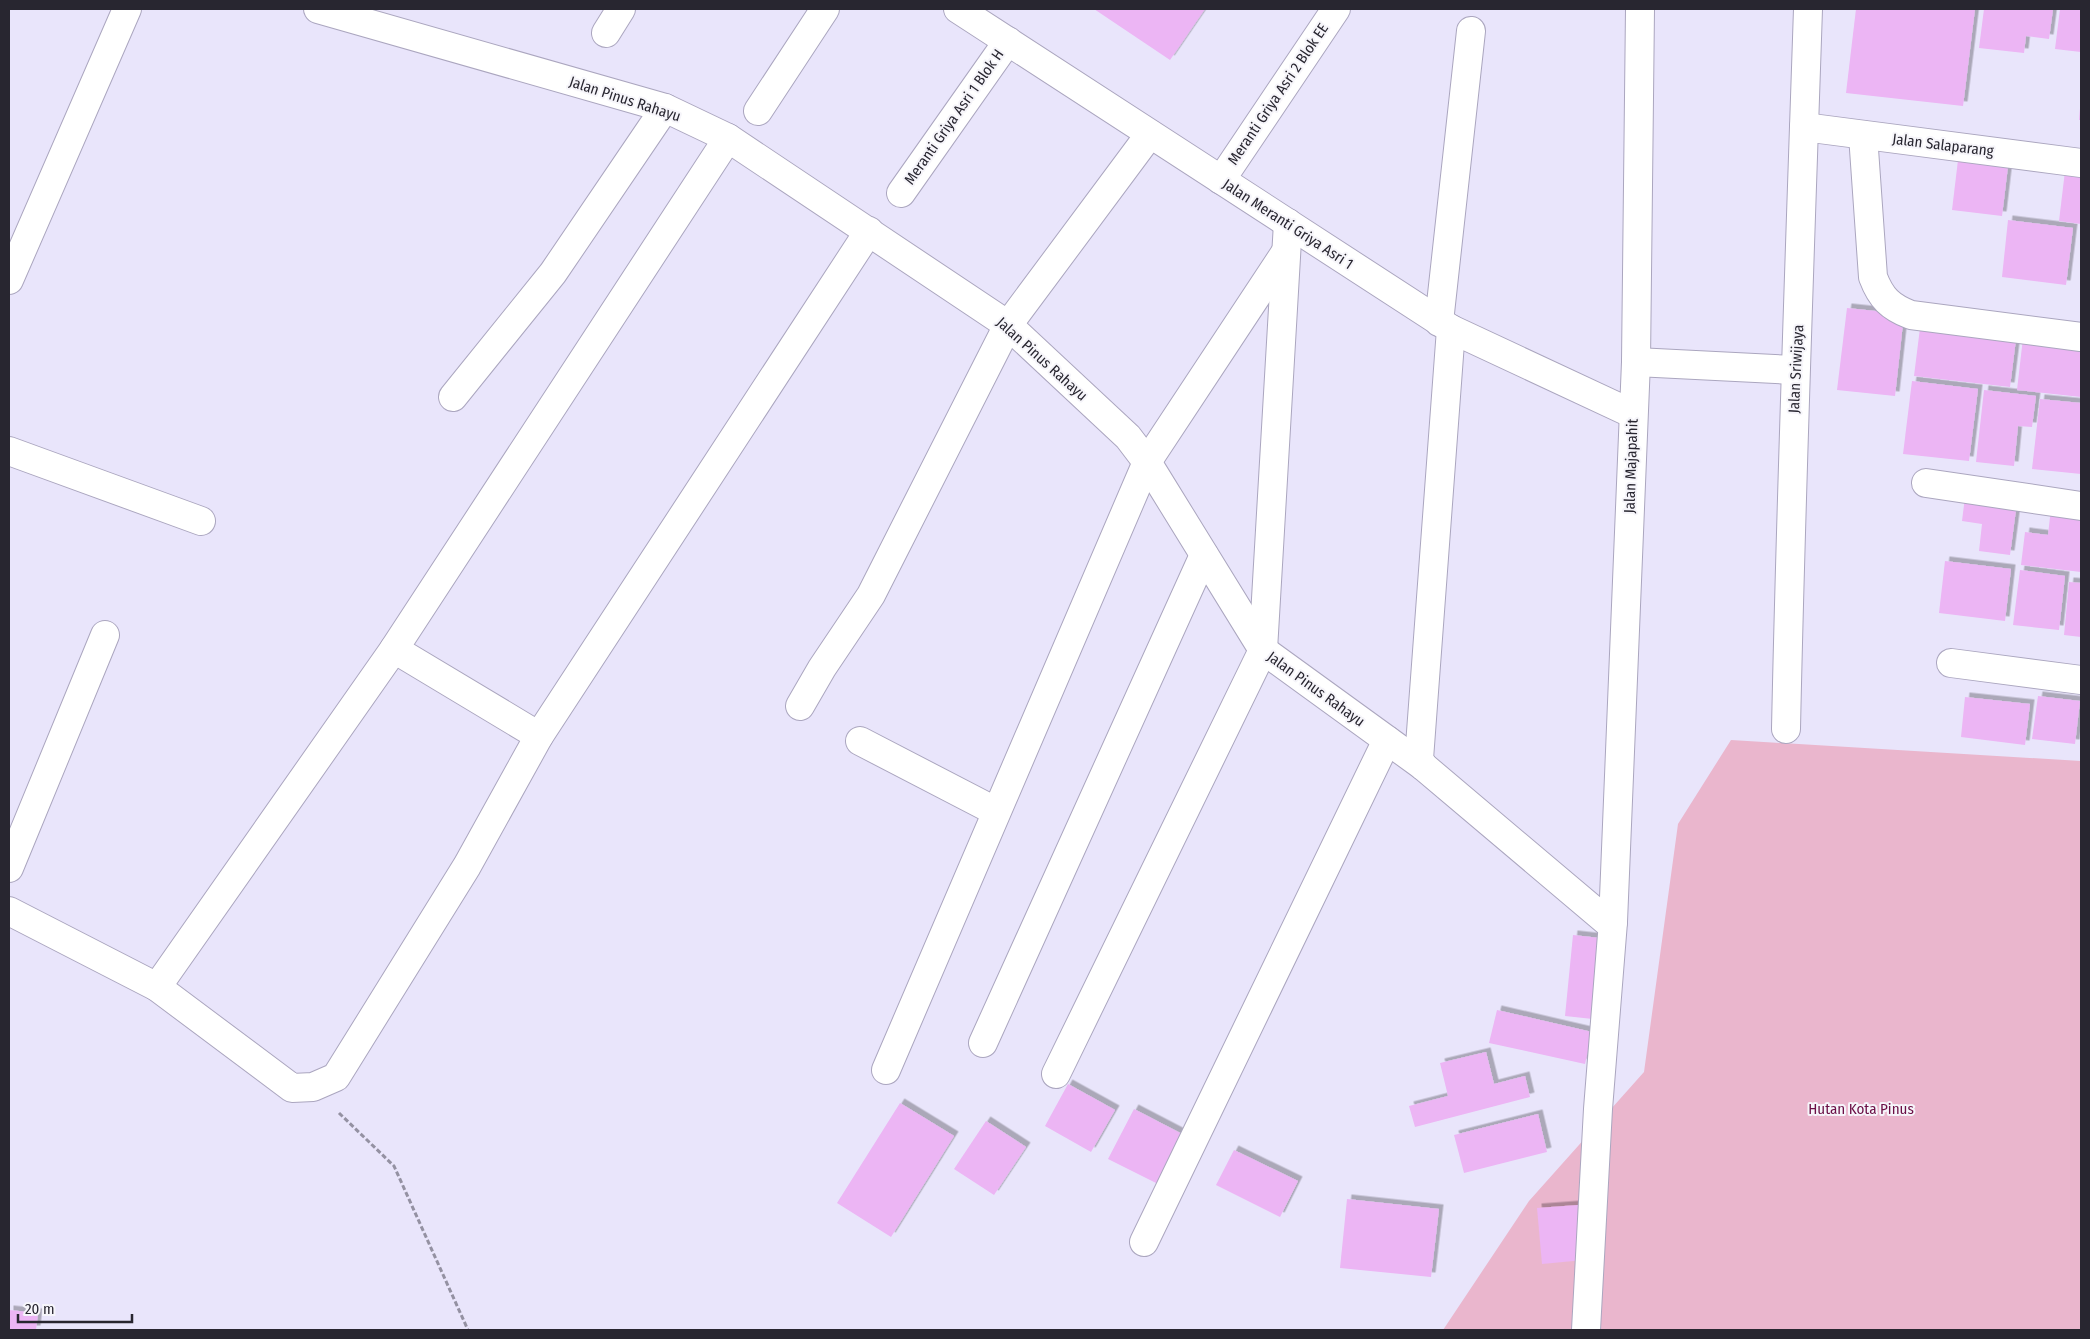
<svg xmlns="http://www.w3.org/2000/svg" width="2090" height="1339" font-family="'Fira Sans Condensed',sans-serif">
  <defs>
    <filter id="shadow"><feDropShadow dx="4.5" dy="-4.5" stdDeviation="0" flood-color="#0004"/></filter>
  </defs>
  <rect width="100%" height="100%" fill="#e9e5fb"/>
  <polygon fill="#eab6cd" points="1731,740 2081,761 2081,1330 1443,1330 1529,1201 1644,1072 1678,824"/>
  <g fill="#ecb5f4" filter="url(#shadow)">
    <polygon points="1094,9 1205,9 1170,60"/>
    <polygon points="1856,9 1975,9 1963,106 1846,93"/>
    <polygon points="1984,9 2053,9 2049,39 2026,36 2024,53 1979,48"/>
    <polygon points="2060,9 2081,9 2081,52 2055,49"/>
    <polygon points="2080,108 2081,108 2081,120 2079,120"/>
    <polygon points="1958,160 2008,166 2002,216 1952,210"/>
    <polygon points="2065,171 2081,173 2081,224 2059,221"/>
    <polygon points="2008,220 2073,228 2066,285 2002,277"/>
    <polygon points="1847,308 1904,314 1895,396 1837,390"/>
    <polygon points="1920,328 2016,339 2010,387 1914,376"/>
    <polygon points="2023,338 2081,344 2081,397 2017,390"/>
    <polygon points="1912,381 1978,389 1969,461 1903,454"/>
    <polygon points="1984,390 2036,396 2032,427 2018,426 2014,466 1976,462"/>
    <polygon points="2040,399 2081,403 2081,474 2032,469"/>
    <polygon points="1965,497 2017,502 2010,555 1979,551 1982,524 1962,521"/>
    <polygon points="2051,508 2081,512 2081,572 2021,565 2025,532 2048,535"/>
    <polygon points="1945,561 2011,569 2005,621 1939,613"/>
    <polygon points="2020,570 2065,576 2059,630 2013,625"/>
    <polygon points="2069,582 2081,583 2081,637 2064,635"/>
    <polygon points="2038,696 2080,701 2075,744 2032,739"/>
    <polygon points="1965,697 2030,704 2025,745 1961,737"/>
    <polygon points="1573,935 1609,939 1602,1020 1565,1016"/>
    <polygon points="1497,1010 1592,1032 1585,1064 1489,1043"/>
    <polygon points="1486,1052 1494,1084 1525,1076 1530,1097 1415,1127 1409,1106 1448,1096 1440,1063"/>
    <polygon points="1068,1084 1115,1110 1091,1152 1045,1126"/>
    <polygon points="900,1103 954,1136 891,1237 837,1203"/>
    <polygon points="1134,1109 1186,1136 1160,1185 1108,1159"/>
    <polygon points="1538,1114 1547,1152 1464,1173 1454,1135"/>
    <polygon points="986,1121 1026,1147 994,1195 954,1169"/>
    <polygon points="1234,1150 1298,1181 1280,1217 1216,1185"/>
    <polygon points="1347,1199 1439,1209 1431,1277 1340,1268"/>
    <polygon points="1578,1205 1584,1260 1542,1264 1537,1208"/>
    <polygon points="9,1310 38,1313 36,1330 9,1330"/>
  </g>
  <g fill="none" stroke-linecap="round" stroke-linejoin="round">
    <g stroke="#aba6bf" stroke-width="30">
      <g id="minor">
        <polyline points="318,9 665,108 728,138 1008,325 1128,437 1147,462 1263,650 1423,766 1610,924 1613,922"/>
        <polyline points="958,9 1451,329 1633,414"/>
        <polyline points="606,33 621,9"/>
        <polyline points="758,111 825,9"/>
        <polyline points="1804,127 2081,163"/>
        <path d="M1863 135 1873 277C1881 298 1890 307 1911 315L2081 337"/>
        <polyline points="1221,180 1336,9"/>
        <polyline points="901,193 1008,41"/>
        <polyline points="9,280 127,9"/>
        <polyline points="1439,322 1471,31"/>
        <polyline points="1636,362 1795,370"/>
        <polyline points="453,397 553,273 665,108"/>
        <polyline points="9,451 201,521"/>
        <polyline points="1926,483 2081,506"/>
        <polyline points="394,649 539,736"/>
        <polyline points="1951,663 2081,680"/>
        <polyline points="800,706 822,668 871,595 1008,325 1150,134"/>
        <path d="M1786 729C1791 489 1800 249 1808 9"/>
        <polyline points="860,741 995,811"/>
        <polyline points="1423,766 1419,759 1451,329"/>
        <polyline points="9,868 105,635"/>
        <polyline points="9,911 157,987 292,1088 313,1087 336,1077 467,866 539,736 869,231"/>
        <polyline points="157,987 394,649 728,138"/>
        <polyline points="983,1043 1204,555"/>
        <polyline points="886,1070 1147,462 1285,253"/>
        <polyline points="1056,1074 1263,650 1288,223"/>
        <polyline points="1144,1242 1387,740"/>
        <polyline points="1586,1330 1598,1109 1613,922 1636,362 1640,9"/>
      </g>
    </g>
    <polyline stroke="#9491a2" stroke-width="3" stroke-dasharray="5 2.5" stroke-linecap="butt" points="339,1113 394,1166 468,1330"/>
    <use href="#minor" stroke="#fff" stroke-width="28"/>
  </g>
  <g text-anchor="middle" stroke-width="4" stroke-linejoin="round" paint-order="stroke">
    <g font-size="15" fill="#282630" stroke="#f6f5fa">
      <text transform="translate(1278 94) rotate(-56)" y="5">Meranti Griya Asri 2 Blok EE</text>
      <text transform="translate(625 99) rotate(18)" y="5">Jalan Pinus Rahayu</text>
      <text transform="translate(954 117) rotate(-55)" y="5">Meranti Griya Asri 1 Blok H</text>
      <text transform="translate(1943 145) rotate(7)" y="5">Jalan Salaparang</text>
      <text transform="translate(1288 224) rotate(33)" y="5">Jalan Meranti Griya Asri 1</text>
      <text transform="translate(1042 359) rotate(42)" y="5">Jalan Pinus Rahayu</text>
      <text transform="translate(1796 369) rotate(-87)" y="5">Jalan Sriwijaya</text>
      <text transform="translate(1631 466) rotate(-88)" y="5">Jalan Majapahit</text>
      <text transform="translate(1316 689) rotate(36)" y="5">Jalan Pinus Rahayu</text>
    </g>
    <g font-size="15" fill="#6b0f46" stroke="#f6f5fa">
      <text x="1861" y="1114">Hutan Kota Pinus</text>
    </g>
  </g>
  <rect width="2090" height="1339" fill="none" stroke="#282630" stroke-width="20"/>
  <path d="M18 1314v8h114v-8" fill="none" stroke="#282630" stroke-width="2.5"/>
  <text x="25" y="1314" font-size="15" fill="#282630" stroke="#f6f5fa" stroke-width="4" paint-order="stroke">20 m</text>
</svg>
